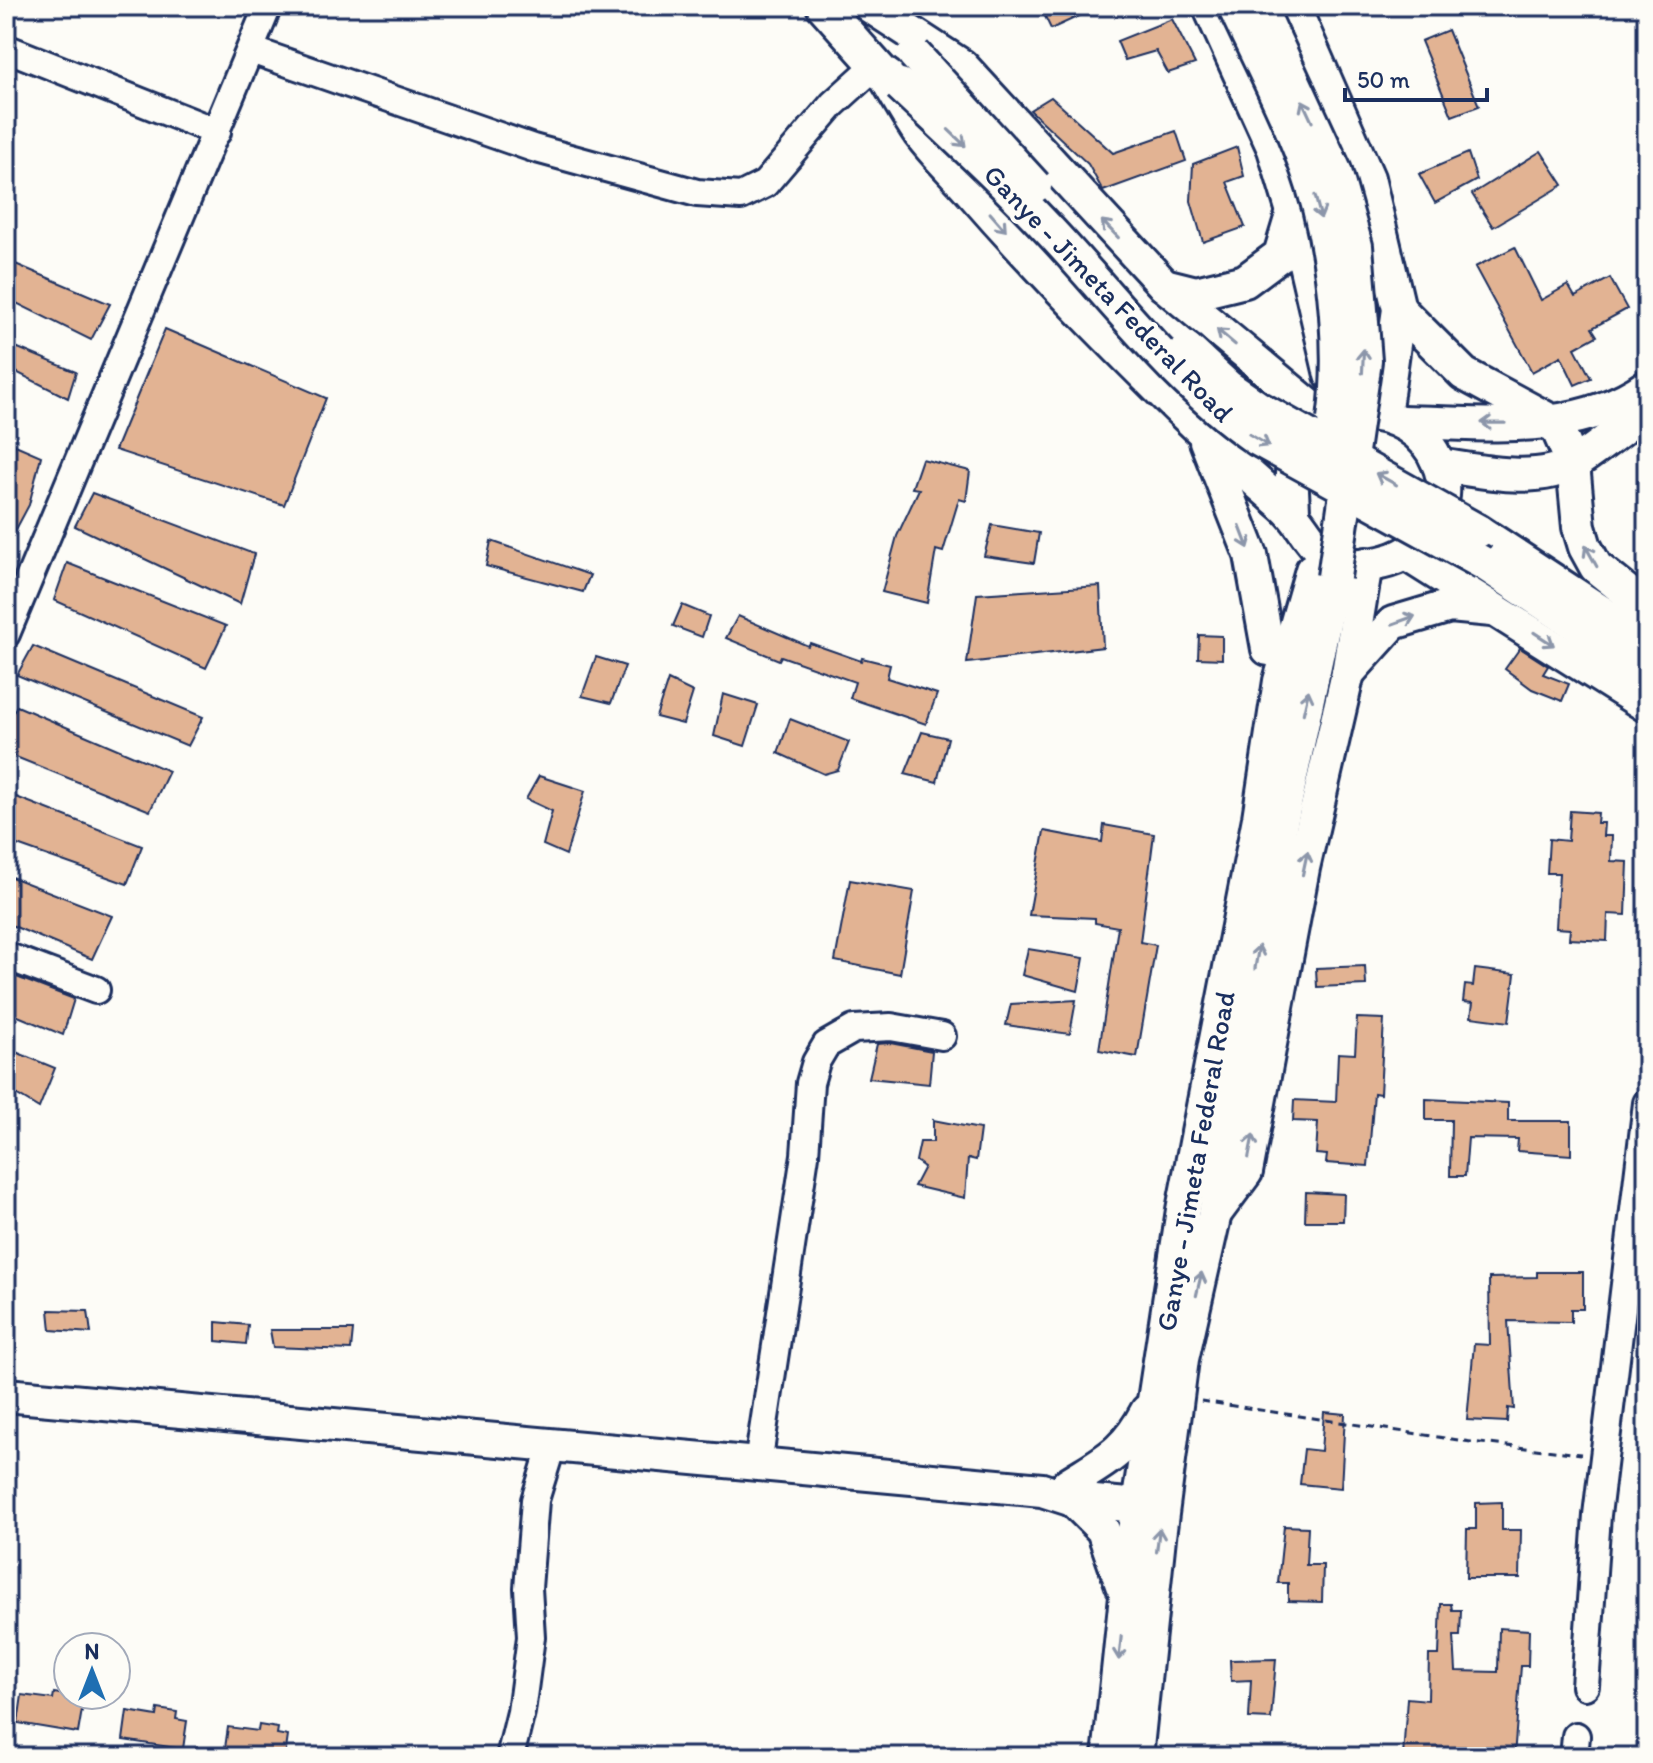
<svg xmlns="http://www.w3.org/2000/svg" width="1653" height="1763" font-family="Itim,sans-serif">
  <rect width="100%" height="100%" fill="#fdfcf7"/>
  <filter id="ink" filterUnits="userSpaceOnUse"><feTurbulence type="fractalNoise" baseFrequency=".0125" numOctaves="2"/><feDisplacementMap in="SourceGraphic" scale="16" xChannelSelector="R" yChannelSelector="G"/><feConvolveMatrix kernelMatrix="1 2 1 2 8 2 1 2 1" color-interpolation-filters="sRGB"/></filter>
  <g filter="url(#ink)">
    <g fill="#e2b393" stroke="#1b2f5e" stroke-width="2">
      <polygon points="1040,6 1101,6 1051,29"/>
      <polygon points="1172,19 1195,64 1168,73 1156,51 1125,60 1117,41"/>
      <polygon points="1448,30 1479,106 1452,116 1421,41"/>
      <polygon points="1051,97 1113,153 1176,131 1186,161 1103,191 1088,164 1030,110"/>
      <polygon points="1237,147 1244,176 1227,182 1245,227 1203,242 1191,201 1193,164"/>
      <polygon points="1541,151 1563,185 1493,227 1472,194"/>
      <polygon points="1468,153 1477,180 1435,203 1419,174"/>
      <polygon points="1515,247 1541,300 1568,285 1575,297 1610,278 1627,309 1592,328 1597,336 1575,348 1591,378 1575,385 1561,356 1532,372 1475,267"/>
      <polygon points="6,260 110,304 91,340 6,298"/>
      <polygon points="165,329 326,398 284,505 115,450"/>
      <polygon points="6,343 76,372 68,398 6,367"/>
      <polygon points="6,441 41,456 29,505 6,548"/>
      <polygon points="922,459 970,471 966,501 959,499 943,552 936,550 927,603 882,592 897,536 919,489 912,488"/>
      <polygon points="92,493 254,554 240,604 75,526"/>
      <polygon points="992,525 1039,533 1034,563 984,556"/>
      <polygon points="491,541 590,575 583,592 486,566"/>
      <polygon points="67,563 226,626 206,668 54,600"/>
      <polygon points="1100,586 1103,647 967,663 977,594"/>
      <polygon points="682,605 709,616 702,637 673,626"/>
      <polygon points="738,616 808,646 810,643 861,661 862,658 890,665 887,678 937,694 926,724 850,698 855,682 781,656 779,660 726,638"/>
      <polygon points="1199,635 1222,636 1222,659 1198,658"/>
      <polygon points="33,646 203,717 188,746 17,675"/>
      <polygon points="1520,648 1548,666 1543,674 1569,684 1562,701 1532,689 1505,669"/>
      <polygon points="596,657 625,666 611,703 582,696"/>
      <polygon points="668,680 693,692 683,724 656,717"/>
      <polygon points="723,694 758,705 745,746 714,736"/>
      <polygon points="17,706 169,771 150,811 6,753 6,723"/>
      <polygon points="790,719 849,742 838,770 824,774 778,753"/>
      <polygon points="922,732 948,738 937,782 905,774"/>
      <polygon points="539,776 585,791 566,855 543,845 552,811 526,799"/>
      <polygon points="6,793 142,846 127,884 6,841"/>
      <polygon points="1570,811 1598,813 1597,823 1604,823 1603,836 1612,836 1611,861 1628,862 1626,915 1608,914 1607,941 1569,939 1570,929 1556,928 1559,873 1547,873 1549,839 1568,841"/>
      <polygon points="1104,825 1154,834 1140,942 1156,945 1137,1057 1099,1050 1118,927 1095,923 1095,918 1029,915 1044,831 1102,842"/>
      <polygon points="6,875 112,916 92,959 6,923"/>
      <polygon points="850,880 914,891 900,974 835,961"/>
      <polygon points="1028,949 1084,958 1078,991 1022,975"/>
      <polygon points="1365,966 1366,985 1317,987 1316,968"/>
      <polygon points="1475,969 1515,974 1509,1022 1471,1017 1473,1003 1463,1002 1465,985 1473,986"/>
      <polygon points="6,973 74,999 63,1035 6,1011"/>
      <polygon points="1076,1000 1070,1034 1006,1025 1011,1004"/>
      <polygon points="1357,1018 1384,1019 1380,1094 1374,1093 1368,1166 1326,1163 1327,1155 1316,1154 1318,1122 1293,1121 1294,1100 1336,1102 1338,1053 1355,1054"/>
      <polygon points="890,1043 932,1051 929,1084 869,1078 877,1044"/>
      <polygon points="6,1048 55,1068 39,1108 6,1088"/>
      <polygon points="1426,1099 1508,1103 1508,1121 1571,1121 1571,1155 1517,1151 1518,1139 1468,1138 1465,1176 1450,1176 1451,1120 1426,1120"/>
      <polygon points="933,1120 980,1129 976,1160 968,1158 965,1198 914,1186 924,1167 916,1161 920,1142 933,1142"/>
      <polygon points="1306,1192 1344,1194 1343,1221 1305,1221"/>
      <polygon points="1537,1272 1583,1272 1583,1309 1571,1309 1571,1322 1508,1321 1514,1409 1508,1408 1507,1422 1467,1420 1474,1344 1490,1345 1489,1278 1537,1277"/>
      <polygon points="49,1310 88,1311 91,1333 51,1330"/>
      <polygon points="216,1322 248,1325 246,1344 216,1341"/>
      <polygon points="270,1330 353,1330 351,1350 273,1347"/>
      <polygon points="1324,1412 1345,1414 1341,1488 1300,1484 1304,1449 1321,1451"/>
      <polygon points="1502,1502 1502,1530 1521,1530 1520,1578 1466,1578 1467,1529 1476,1529 1476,1503"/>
      <polygon points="1284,1526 1308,1527 1306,1565 1323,1565 1322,1602 1288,1601 1288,1583 1278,1583"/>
      <polygon points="1441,1604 1451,1604 1452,1610 1461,1610 1460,1636 1454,1636 1456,1671 1498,1672 1499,1628 1529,1630 1528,1666 1521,1666 1514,1757 1403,1757 1407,1698 1428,1700 1429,1655 1439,1655"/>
      <polygon points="1276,1659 1271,1719 1249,1718 1251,1680 1231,1681 1230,1660"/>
      <polygon points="54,1693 73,1696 72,1703 83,1704 78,1733 18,1723 22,1695 53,1699"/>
      <polygon points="158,1709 177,1712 176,1719 187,1721 183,1749 123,1740 127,1711 157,1716"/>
      <polygon points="259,1725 278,1728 277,1734 288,1736 285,1757 224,1755 228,1727 258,1731"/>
    </g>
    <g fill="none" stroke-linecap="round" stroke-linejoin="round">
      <g stroke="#1b2f5e" stroke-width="32">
        <g id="minor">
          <polyline points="6,48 217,132"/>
          <polyline points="251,50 533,148 697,193 741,196 765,184 833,104 876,65"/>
          <polyline points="6,634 268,6"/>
          <polyline points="6,956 96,990"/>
          <polyline points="758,1464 805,1155 810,1083 816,1062 826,1045 854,1029 891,1027 942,1036"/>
          <polyline points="1585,1686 1597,1515 1647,1103"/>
          <polyline points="510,1757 521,1712 531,1637 528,1588 535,1500 552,1445"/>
          <polyline points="1574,1757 1576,1736"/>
        </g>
      </g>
      <g stroke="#1b2f5e" stroke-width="38">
        <g id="major">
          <polyline points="823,6 882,72 899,84"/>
          <polyline points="870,6 962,66 1164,285 1329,422"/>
          <polyline points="1209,6 1274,149 1293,212 1331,375"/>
          <polyline points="1293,6 1368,178 1399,309 1384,415"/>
          <path d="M882 72C895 92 906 114 920 134 934 153 952 170 968 188 1008 234 1049 278 1092 322 1155 386 1216 447 1284 506 1303 522 1308 545 1332 558 1365 575 1415 559 1433 527 1444 508 1447 483 1438 463 1412 398 1313 396 1293 465 1290 479 1293 499 1293 513"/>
          <polyline points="1164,285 1196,293 1245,281 1280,255 1292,215"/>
          <polyline points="1399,309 1464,374 1555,423 1573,464 1579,527 1585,547 1596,567 1647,608"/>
          <path d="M1402 422C1485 423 1575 437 1647 386"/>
          <polyline points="1206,441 1251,555 1268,649"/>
          <path d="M1439 465C1480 471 1538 485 1576 462 1600 447 1623 427 1647 410"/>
          <polyline points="1478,531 1647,642"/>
          <polyline points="1406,554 1647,706"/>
          <polyline points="1483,563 1647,671"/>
          <polyline points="1348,673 1393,623 1450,606 1492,610"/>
          <polyline points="1217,1211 1246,1172 1303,868 1348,673 1366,564"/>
          <polyline points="6,1395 1042,1490 1073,1500 1138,1506"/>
          <path d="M1068 1484C1106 1460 1125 1453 1147 1411"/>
          <polyline points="1073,1500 1103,1530 1122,1585"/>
          <polyline points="1109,1757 1130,1558 1183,1210 1259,818 1280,681 1312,570"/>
          <polyline points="1136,1757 1159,1537 1182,1359 1215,1213 1237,1064 1281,823 1334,577"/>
        </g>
      </g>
      <polyline stroke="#1b2f5e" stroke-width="3" stroke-dasharray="8 6" stroke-linecap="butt" points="1201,1401 1471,1442 1581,1454"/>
      <use href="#minor" stroke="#fdfcf7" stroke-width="26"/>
      <use href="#major" stroke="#fdfcf7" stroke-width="32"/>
      <g stroke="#1b2f5e" stroke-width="38" stroke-linecap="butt">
        <g id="major-bridge">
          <path d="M1234 6C1264 71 1301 138 1319 208 1335 271 1343 355 1334 420"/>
          <polyline points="1259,6 1335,171 1356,246 1365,361 1334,577"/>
          <polyline points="914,54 1035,186"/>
          <path d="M900 85C955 137 1011 188 1062 244 1123 311 1182 387 1257 439L1483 563"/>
          <polyline points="1187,349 1228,387 1257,407 1478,531"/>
        </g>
      </g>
      <use href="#major-bridge" stroke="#fdfcf7" stroke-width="32"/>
    </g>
    <defs><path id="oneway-shaft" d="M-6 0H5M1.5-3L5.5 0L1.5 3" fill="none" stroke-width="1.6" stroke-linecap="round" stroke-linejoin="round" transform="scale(2)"/></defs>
    <g stroke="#8c96aa">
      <use href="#oneway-shaft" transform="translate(1307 111) rotate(-115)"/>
      <use href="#oneway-shaft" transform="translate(957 138) rotate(44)"/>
      <use href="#oneway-shaft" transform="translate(1318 207) rotate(75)"/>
      <use href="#oneway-shaft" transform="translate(998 222) rotate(49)"/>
      <use href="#oneway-shaft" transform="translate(1110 229) rotate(-134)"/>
      <use href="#oneway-shaft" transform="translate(1226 337) rotate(-140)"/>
      <use href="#oneway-shaft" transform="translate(1363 361) rotate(-87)"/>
      <use href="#oneway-shaft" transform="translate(1493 423) rotate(-179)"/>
      <use href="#oneway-shaft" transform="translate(1259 440) rotate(31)"/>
      <use href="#oneway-shaft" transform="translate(1386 479) rotate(-151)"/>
      <use href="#oneway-shaft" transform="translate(1244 537) rotate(69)"/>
      <use href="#oneway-shaft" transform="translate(1591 556) rotate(-119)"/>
      <use href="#oneway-shaft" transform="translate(1404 620) rotate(-20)"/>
      <use href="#oneway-shaft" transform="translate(1544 639) rotate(33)"/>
      <use href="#oneway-shaft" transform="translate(1306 702) rotate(-77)"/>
      <use href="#oneway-shaft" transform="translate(1305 863) rotate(-78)"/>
      <use href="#oneway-shaft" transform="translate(1257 957) rotate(-80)"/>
      <use href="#oneway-shaft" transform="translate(1251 1146) rotate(-79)"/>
      <use href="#oneway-shaft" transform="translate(1199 1284) rotate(-77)"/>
      <use href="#oneway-shaft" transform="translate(1158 1540) rotate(-83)"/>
      <use href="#oneway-shaft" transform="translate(1120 1648) rotate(96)"/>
    </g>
  </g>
  <g text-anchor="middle" stroke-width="8" stroke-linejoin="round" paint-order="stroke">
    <g font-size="28" fill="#1b2f5e" stroke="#fdfcf7">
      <text transform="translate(1109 293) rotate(46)" y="10">Ganye - Jimeta Federal Road</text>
      <text transform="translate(1195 1161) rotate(-80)" y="10">Ganye - Jimeta Federal Road</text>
    </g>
  </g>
  <rect width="1653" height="1763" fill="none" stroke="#fdfcf7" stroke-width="32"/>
  <rect x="16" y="16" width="1621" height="1731" fill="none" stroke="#1b2f5e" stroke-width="3" filter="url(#ink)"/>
  <g transform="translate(92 1671)"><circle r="38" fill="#fdfcf7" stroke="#a3aaba" stroke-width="2"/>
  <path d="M0-6L14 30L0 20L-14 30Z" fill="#1f6fb2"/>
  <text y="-12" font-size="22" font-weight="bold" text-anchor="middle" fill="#1b2f5e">N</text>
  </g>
  <path d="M1345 88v12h142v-12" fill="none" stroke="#1b2f5e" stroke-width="4"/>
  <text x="1357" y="88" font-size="24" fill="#1b2f5e" stroke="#fdfcf7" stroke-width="6" paint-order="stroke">50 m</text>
</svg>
